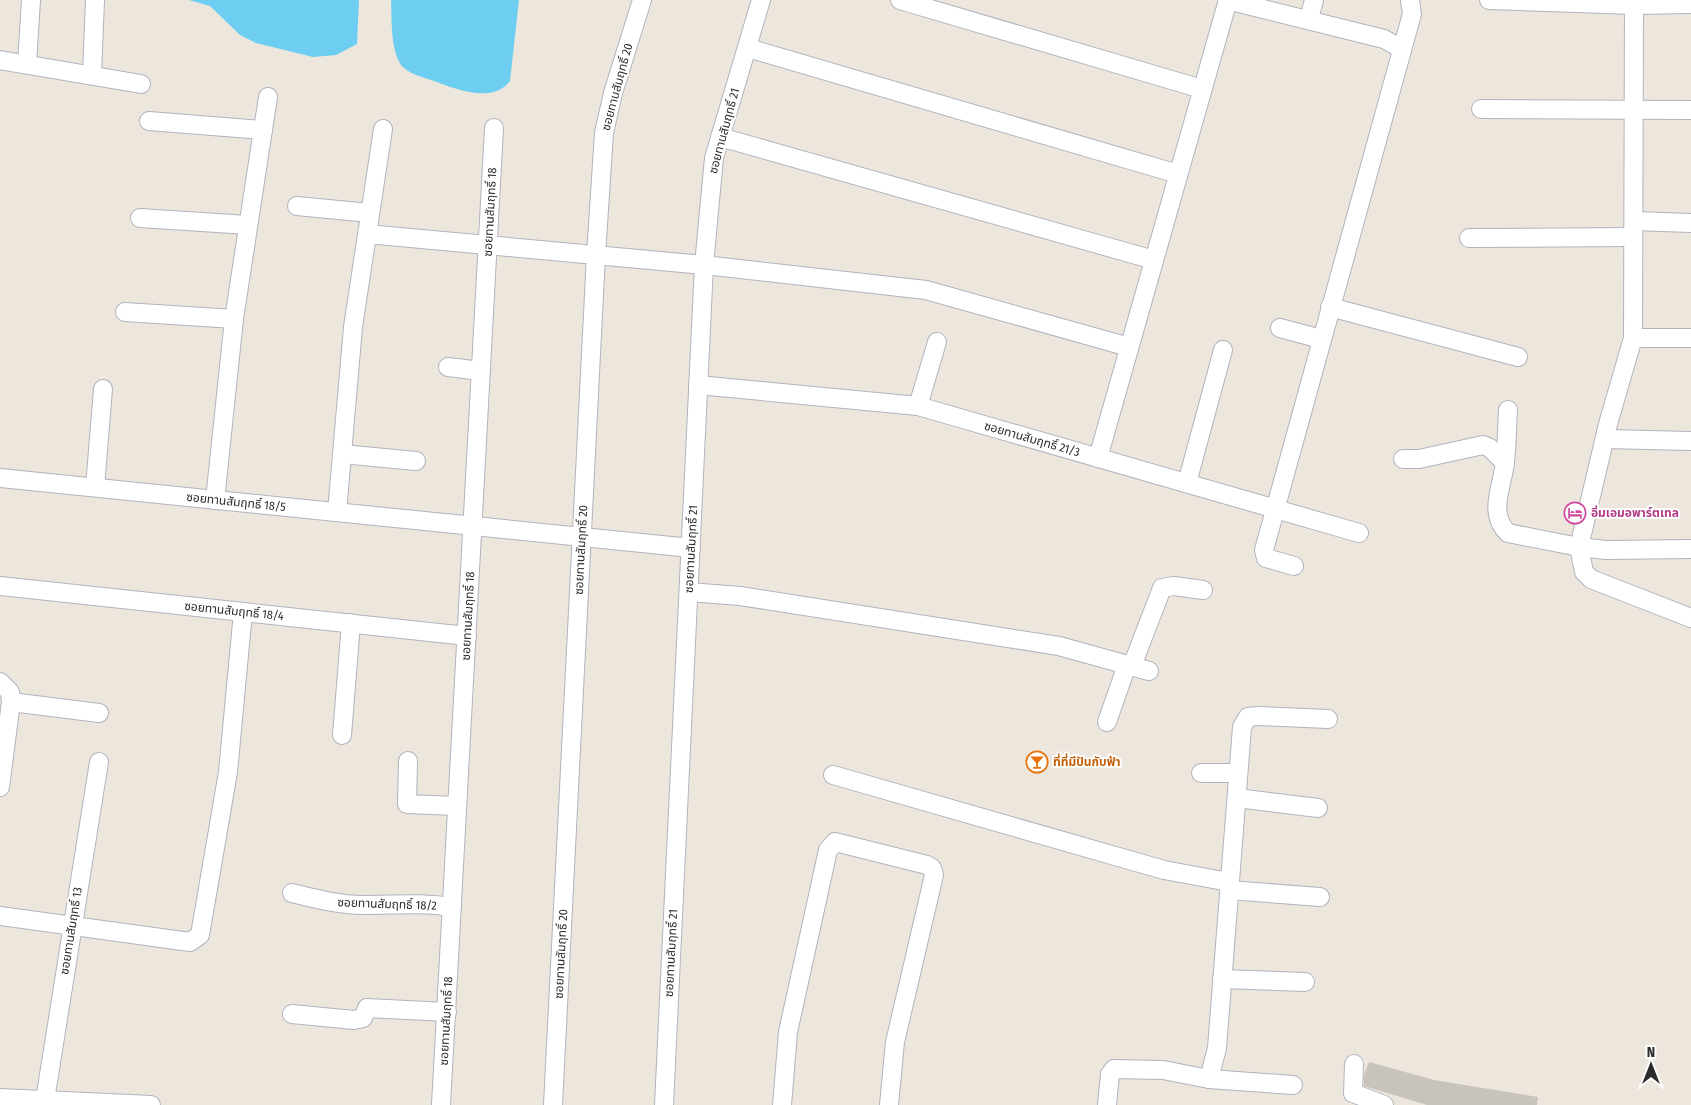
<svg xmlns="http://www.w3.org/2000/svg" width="1691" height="1105" font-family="'Fira Sans Condensed','Noto Sans Thai',sans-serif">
  <rect width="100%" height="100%" fill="#ede6dd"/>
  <g fill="#6ecef1">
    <polygon points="189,0 359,0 357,44 336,55 313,57 256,43 240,35 210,6"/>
    <path d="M391 0H519L510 81C492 105 454 88 431 80 422 77 407 73 401 65 390 48 392 19 391 0Z"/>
  </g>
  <polygon fill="#c8c3bc" points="1369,1062 1434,1080 1538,1097 1537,1105 1427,1105 1364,1086 1364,1075"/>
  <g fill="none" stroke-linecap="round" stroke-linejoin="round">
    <g stroke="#b1b3bf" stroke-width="20">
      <g id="minor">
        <polyline points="900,0 1202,89"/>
        <polyline points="1227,0 1384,39 1402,49"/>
        <polyline points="1489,0 1634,5 1691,4"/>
        <polyline points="1634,0 1633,338 1608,424 1579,547 1584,572 1591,579 1691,618"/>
        <polyline points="1309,19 1314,0"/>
        <polyline points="748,48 1178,174"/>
        <polyline points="0,60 141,84"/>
        <polyline points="27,64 31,0"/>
        <polyline points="92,74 95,0"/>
        <polyline points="1481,109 1691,110"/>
        <polyline points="149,121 263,130"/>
        <polyline points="720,137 1154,260"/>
        <polyline points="297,206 370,213"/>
        <polyline points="140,218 248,225"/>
        <polyline points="1634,221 1691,223"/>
        <polyline points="367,234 704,265 926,290 1129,347"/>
        <polyline points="1469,238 1633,237"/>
        <polyline points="1330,307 1518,357"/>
        <polyline points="125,312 234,319"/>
        <polyline points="1280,328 1321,339"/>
        <polyline points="1633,338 1691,338"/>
        <polyline points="448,367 481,371"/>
        <polyline points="698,385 918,406 1359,533"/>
        <polyline points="918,406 937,342"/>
        <path d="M1508 410C1507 427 1507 444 1505 462 1503 485 1487 513 1508 533L1579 547 1606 550 1691 549"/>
        <polyline points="1605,439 1691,441"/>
        <polyline points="342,454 416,461"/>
        <polyline points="1098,458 1228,0"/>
        <polyline points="1403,459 1419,459 1483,445 1490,448 1505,463"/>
        <polyline points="0,478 691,548"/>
        <polyline points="1187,483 1223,350"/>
        <polyline points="95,487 103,389"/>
        <polyline points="215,500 234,319 268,97"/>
        <polyline points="337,512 353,327 383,129"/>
        <polyline points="1294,566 1266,558 1264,550 1412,14 1410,0"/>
        <polyline points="0,586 467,636"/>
        <polyline points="689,592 740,596 1059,646 1149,671"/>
        <polyline points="1132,666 1162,588 1174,586 1203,590"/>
        <polyline points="0,682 10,692 11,702 0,787"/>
        <polyline points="11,702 99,713"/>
        <polyline points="1107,722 1127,665"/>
        <polyline points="342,735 351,623"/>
        <polyline points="408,761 407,804 457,806"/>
        <polyline points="1201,773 1238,773"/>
        <polyline points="833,775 1164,870 1229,882"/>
        <polyline points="1237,798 1318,808"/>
        <polyline points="1229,890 1320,897"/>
        <path d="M292 893C316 899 340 905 364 905 395 905 421 902 452 907"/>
        <polyline points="0,916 190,942 200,935 228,772 243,612"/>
        <polyline points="1222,979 1305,982"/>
        <polyline points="292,1014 354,1020 363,1018 367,1008 447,1012"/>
        <polyline points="1354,1064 1353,1093 1384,1105"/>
        <polyline points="1209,1079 1293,1085"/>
        <polyline points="0,1098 151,1105"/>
        <polyline points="45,1100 99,762"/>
        <polyline points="441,1105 494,128"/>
        <polyline points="553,1105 596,255 604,133 613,93 642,0"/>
        <polyline points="664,1105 704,265 714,158 761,0"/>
        <polyline points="782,1105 788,1032 828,850 835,842 927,865 932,868 934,875 895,1042 889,1105"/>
        <polyline points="1107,1105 1110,1074 1114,1069 1163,1070 1209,1079 1217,1048 1242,727 1248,717 1258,716 1328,719"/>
      </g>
    </g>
    <use href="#minor" stroke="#fff" stroke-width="18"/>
  </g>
  <defs>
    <g id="hotel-ring" transform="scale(1.125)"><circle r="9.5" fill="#fff" stroke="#d1479c" stroke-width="1.5"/><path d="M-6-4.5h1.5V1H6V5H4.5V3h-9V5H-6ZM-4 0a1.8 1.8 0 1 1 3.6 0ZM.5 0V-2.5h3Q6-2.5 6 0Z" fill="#d1479c"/></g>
    <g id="bar-ring" transform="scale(1.125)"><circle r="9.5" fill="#fff" stroke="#e8710a" stroke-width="1.5"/><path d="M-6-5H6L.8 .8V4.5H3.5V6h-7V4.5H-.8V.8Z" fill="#e8710a"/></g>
  </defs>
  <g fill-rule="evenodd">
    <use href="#hotel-ring" x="1575" y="513"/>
    <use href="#bar-ring" x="1037" y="762"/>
  </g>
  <g text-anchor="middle" stroke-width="4" stroke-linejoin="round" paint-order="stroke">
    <g font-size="12" fill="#2b2b2b" stroke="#fff">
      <text transform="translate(617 87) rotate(-75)" y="4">ซอยทานสัมฤทธิ์ 20</text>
      <text transform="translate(724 131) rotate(-75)" y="4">ซอยทานสัมฤทธิ์ 21</text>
      <text transform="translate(490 212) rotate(-87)" y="4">ซอยทานสัมฤทธิ์ 18</text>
      <text transform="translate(1032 439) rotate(16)" y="4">ซอยทานสัมฤทธิ์ 21/3</text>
      <text transform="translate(236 502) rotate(6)" y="4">ซอยทานสัมฤทธิ์ 18/5</text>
      <text transform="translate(691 549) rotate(-87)" y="4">ซอยทานสัมฤทธิ์ 21</text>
      <text transform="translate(581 550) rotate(-87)" y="4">ซอยทานสัมฤทธิ์ 20</text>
      <text transform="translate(234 611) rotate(6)" y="4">ซอยทานสัมฤทธิ์ 18/4</text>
      <text transform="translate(468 616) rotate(-87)" y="4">ซอยทานสัมฤทธิ์ 18</text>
      <text transform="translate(387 904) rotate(2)" y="4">ซอยทานสัมฤทธิ์ 18/2</text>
      <text transform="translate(71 931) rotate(-81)" y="4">ซอยทานสัมฤทธิ์ 13</text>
      <text transform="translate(671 953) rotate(-87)" y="4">ซอยทานสัมฤทธิ์ 21</text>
      <text transform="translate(561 954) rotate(-87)" y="4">ซอยทานสัมฤทธิ์ 20</text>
      <text transform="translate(446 1021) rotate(-87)" y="4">ซอยทานสัมฤทธิ์ 18</text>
    </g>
    <g font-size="12" font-weight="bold" fill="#b23c85" stroke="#fff" text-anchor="start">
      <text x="1591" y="517">อิ่มเอมอพาร์ตเทล</text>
    </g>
    <g font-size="12" font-weight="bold" fill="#c56008" stroke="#fff" text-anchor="start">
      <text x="1053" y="766">ที่ที่มีปันกับฟ้า</text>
    </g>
  </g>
  <g transform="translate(1651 1065)" stroke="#ffffff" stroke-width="4" paint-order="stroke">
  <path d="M0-4L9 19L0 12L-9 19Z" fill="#2b2b2b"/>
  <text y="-8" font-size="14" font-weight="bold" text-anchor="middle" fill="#2b2b2b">N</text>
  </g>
</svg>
